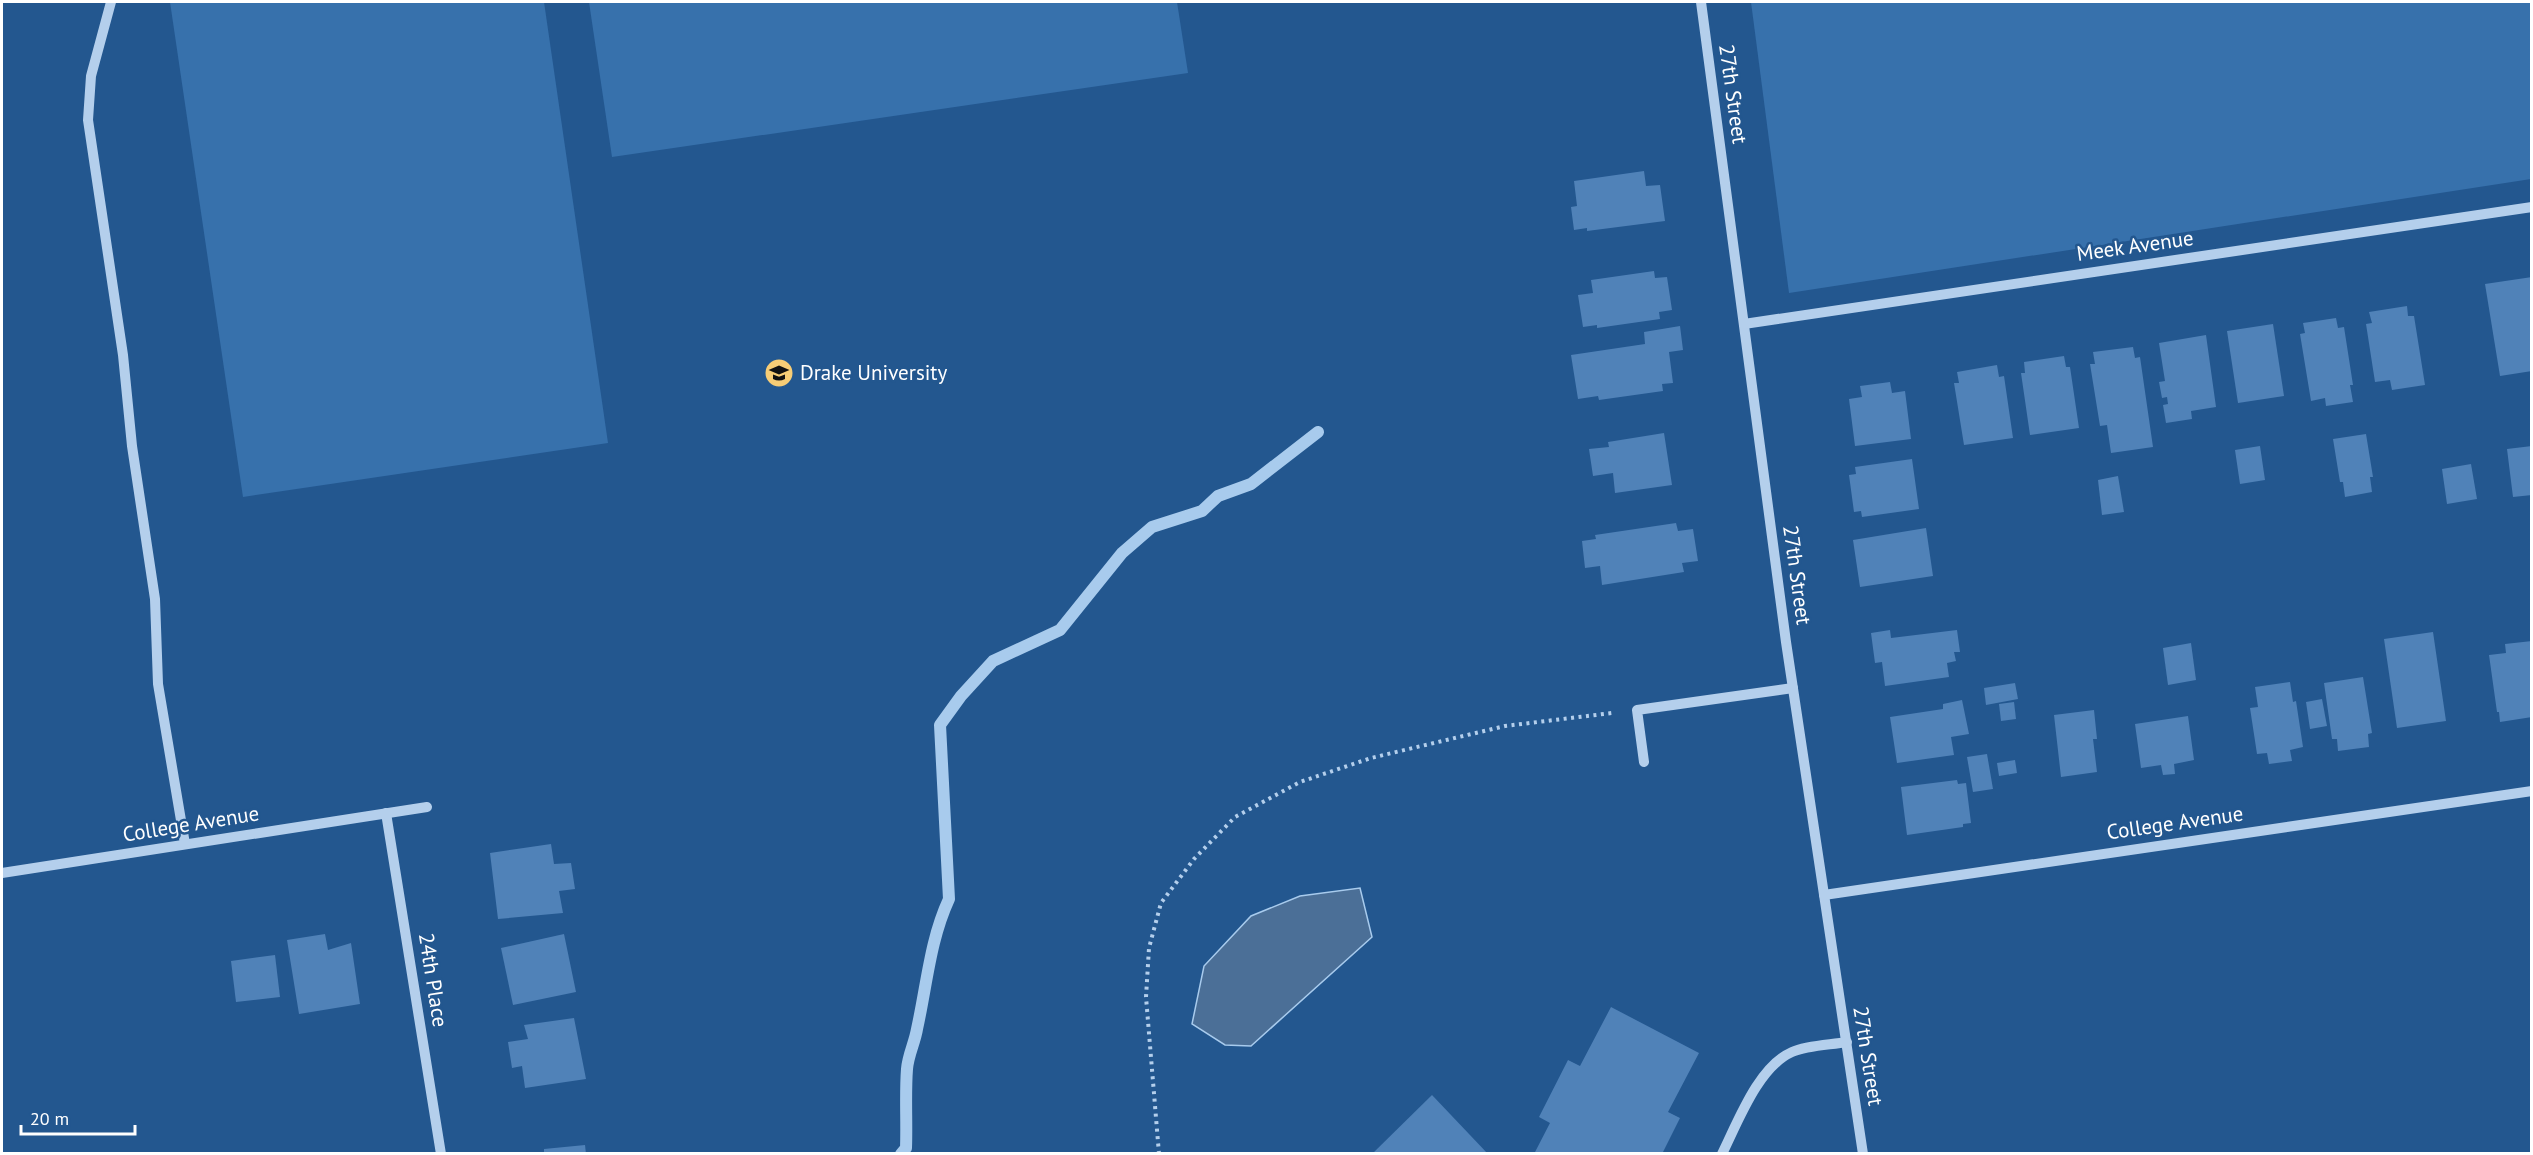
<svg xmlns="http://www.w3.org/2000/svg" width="2533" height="1155" font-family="'PT Sans',sans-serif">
  <rect width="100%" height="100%" fill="#23578f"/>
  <g fill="#3771ac">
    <polygon points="170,2 544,2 608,443 243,497"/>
    <polygon points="589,2 1177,2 1188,73 612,157"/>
    <polygon points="1751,2 2531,2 2531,179 1789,293"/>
  </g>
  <polygon fill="#4b6f97" stroke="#a8cbed" stroke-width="1.5" points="1360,888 1372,937 1251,1046 1225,1045 1192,1024 1204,966 1251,916 1300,896"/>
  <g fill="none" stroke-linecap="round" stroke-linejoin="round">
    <path stroke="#a8cbed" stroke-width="12" d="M901 1154 906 1148C907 1122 905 1095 907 1069 908 1055 915 1042 917 1029 927 984 930 940 949 899L940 725 961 696 993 661 1060 630 1122 553 1152 527 1202 511 1218 496 1251 484 1318 432"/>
  </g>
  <g fill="#5082b8">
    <polygon points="1644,171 1646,186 1660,185 1665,221 1587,231 1587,228 1574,230 1571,207 1577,206 1574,181"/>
    <polygon points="1654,271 1655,278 1667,277 1672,310 1659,312 1660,319 1597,328 1597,325 1583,327 1578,295 1593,293 1591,280"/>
    <polygon points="2532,277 2532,371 2500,376 2485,284"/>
    <polygon points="2407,306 2408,316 2414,316 2425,385 2392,390 2390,380 2375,382 2366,324 2372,323 2369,312"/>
    <polygon points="2336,318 2338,328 2344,327 2353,385 2350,385 2353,402 2326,406 2325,398 2311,401 2300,334 2305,333 2303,323"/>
    <polygon points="2273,324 2284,396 2238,403 2227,331"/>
    <polygon points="1680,326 1683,350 1669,352 1673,383 1662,384 1663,391 1599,400 1598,396 1578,399 1571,355 1645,344 1644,332"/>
    <polygon points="2206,335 2216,407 2191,411 2192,419 2166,423 2163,405 2168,404 2167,397 2162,398 2159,382 2165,381 2159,343"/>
    <polygon points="2133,347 2135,358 2140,357 2153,447 2111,453 2107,425 2100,426 2090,364 2095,364 2093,352"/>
    <polygon points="2064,356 2066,367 2070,367 2079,428 2030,435 2021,373 2025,373 2024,362"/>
    <polygon points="1997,365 1999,377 2004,376 2013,438 1964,445 1954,383 1959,383 1957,372"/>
    <polygon points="1890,382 1892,393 1905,391 1911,439 1855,446 1849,399 1862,397 1860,386"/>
    <polygon points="1664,433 1672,485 1615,493 1613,473 1593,476 1589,449 1609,447 1608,442"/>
    <polygon points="2366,434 2373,477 2370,477 2372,492 2345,497 2343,482 2340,482 2333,439"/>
    <polygon points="2260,446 2265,480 2240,484 2235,450"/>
    <polygon points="2532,446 2532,495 2513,497 2507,449"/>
    <polygon points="1912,459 1919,509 1862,517 1861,511 1854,512 1849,475 1856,474 1855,467"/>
    <polygon points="2471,464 2477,499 2447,504 2442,469"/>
    <polygon points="2118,476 2124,512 2102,515 2098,480"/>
    <polygon points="1676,523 1678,531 1693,529 1698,561 1682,563 1684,572 1602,585 1600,566 1585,568 1582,541 1596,539 1595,535"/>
    <polygon points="1926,528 1933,576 1860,587 1853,540"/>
    <polygon points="1890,630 1891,638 1957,630 1960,652 1954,652 1956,661 1947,663 1949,677 1885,686 1882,662 1875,663 1871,633"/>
    <polygon points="2433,632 2446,721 2397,728 2384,639"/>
    <polygon points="2532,641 2532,717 2500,722 2499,712 2497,712 2489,655 2506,653 2505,644"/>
    <polygon points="2191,643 2196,680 2168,685 2163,648"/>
    <polygon points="2363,677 2372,733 2368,734 2369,747 2338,751 2337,739 2332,739 2324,683"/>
    <polygon points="2290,682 2293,702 2296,701 2303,747 2290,750 2292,761 2269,764 2267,753 2257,754 2250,708 2258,707 2255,687"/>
    <polygon points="2015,683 2018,699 1986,705 1984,688"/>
    <polygon points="2322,699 2327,726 2310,729 2306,702"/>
    <polygon points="1962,700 1969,734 1951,737 1954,755 1897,763 1890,717 1943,709 1943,704"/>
    <polygon points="2014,702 2016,719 2001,721 1999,704"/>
    <polygon points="2094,710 2097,739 2093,739 2097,772 2061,777 2054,715"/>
    <polygon points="2188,716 2194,760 2174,764 2175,774 2163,775 2161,765 2141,768 2135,724"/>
    <polygon points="1987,754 1993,789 1973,792 1967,757"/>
    <polygon points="2015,760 2017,773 1999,776 1997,763"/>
    <polygon points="1957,780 1958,784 1966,783 1971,823 1963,824 1963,827 1907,835 1901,787"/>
    <polygon points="551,844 554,864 571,863 575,889 559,891 563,913 498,919 490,853"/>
    <polygon points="325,934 328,950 351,943 360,1004 299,1014 287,940"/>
    <polygon points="564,934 576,992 513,1005 501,948"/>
    <polygon points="275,955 280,997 236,1002 231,961"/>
    <polygon points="1611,1007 1699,1053 1668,1112 1680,1118 1662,1154 1534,1154 1550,1123 1539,1117 1568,1060 1580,1066"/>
    <polygon points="574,1018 586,1079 525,1088 522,1066 512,1068 508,1042 528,1039 524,1025"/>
    <polygon points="1432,1095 1488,1154 1372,1154"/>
    <polygon points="585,1145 586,1154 544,1154 544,1149"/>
  </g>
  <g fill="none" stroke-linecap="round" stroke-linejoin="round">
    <polyline stroke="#b4cfec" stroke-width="4" stroke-dasharray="3 4.5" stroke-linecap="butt" points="1159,1154 1146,997 1149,948 1161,903 1194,859 1235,817 1300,782 1371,758 1505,726 1612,713"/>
    <g stroke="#b4cfec" stroke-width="10">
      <polyline points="111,2 91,76 88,120 123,355 132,446 155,599 158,684 185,844"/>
      <polyline points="1701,2 1786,642 1863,1154"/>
      <polyline points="1744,324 2532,207"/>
      <polyline points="1644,762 1637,710 1793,688"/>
      <polyline points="386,813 441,1154"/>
      <polyline points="2,873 427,807"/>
      <polyline points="1824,895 2532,791"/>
      <path d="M1722 1154C1738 1122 1758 1067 1792 1052 1808 1045 1830 1045 1847 1042"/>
    </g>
  </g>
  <defs>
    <g id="university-disc" transform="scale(1.5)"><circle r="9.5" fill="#f7cd76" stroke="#23578f"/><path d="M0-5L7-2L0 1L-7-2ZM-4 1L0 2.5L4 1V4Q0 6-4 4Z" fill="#111"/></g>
  </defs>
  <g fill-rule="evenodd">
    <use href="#university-disc" x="779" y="373"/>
  </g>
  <g text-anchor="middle" stroke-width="5" stroke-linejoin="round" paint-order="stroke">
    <g font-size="21" fill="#fff" stroke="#23578f">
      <text transform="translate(1733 94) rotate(82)" y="7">27th Street</text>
      <text transform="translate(2135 246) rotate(-8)" y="7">Meek Avenue</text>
      <text transform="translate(1797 575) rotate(82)" y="7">27th Street</text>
      <text transform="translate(2175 823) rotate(-8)" y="7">College Avenue</text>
      <text transform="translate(191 824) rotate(-9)" y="7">College Avenue</text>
      <text transform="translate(433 980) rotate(81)" y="7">24th Place</text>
      <text transform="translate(1868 1056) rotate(81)" y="7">27th Street</text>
    </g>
    <g font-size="21" fill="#fff" stroke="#23578f" text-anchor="start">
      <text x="800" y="380">Drake University</text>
    </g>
  </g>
  <rect width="2533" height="1155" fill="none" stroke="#ffffff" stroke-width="6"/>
  <path d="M21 1125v9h114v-9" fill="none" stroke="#ffffff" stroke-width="3"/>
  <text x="30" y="1125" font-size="18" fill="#ffffff" stroke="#23578f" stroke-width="4.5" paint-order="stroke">20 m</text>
</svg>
